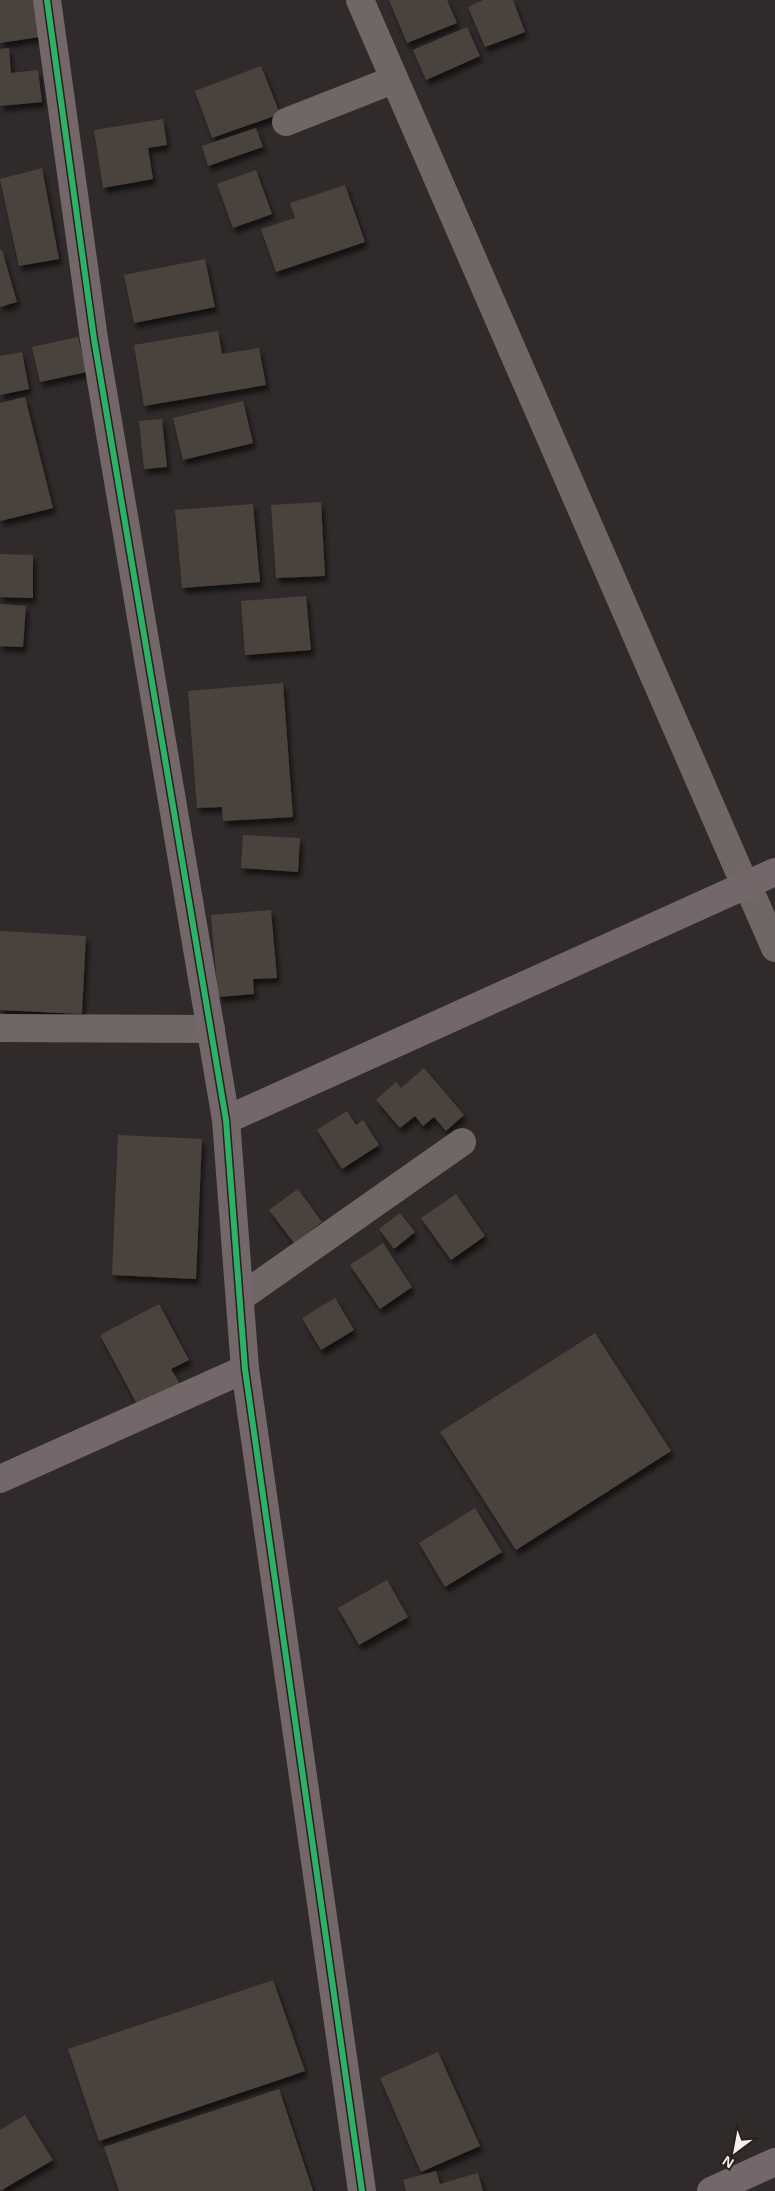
<svg xmlns="http://www.w3.org/2000/svg" width="775" height="2191" font-family="Helvetica,sans-serif">
  <defs>
    <filter id="shadow"><feDropShadow dx="3" dy="5.5" stdDeviation="2.5" flood-color="#0009"/></filter>
  </defs>
  <rect width="100%" height="100%" fill="#302b2a"/>
  <g fill="#4a433d" filter="url(#shadow)">
    <polygon points="0,0 33,0 39,37 0,43"/>
    <polygon points="389,0 447,0 457,23 407,43"/>
    <polygon points="483,0 513,0 525,32 485,47 468,7"/>
    <polygon points="467,27 480,56 426,80 413,50"/>
    <polygon points="9,48 11,73 38,70 42,102 0,106 0,49"/>
    <polygon points="261,66 280,114 212,138 195,91"/>
    <polygon points="163,119 167,145 148,148 153,179 103,188 94,130"/>
    <polygon points="256,128 263,147 208,166 202,146"/>
    <polygon points="42,168 59,259 19,266 0,179"/>
    <polygon points="256,170 272,214 233,228 217,184"/>
    <polygon points="345,185 365,242 276,272 261,229 295,218 290,203"/>
    <polygon points="0,250 2,250 17,302 0,307"/>
    <polygon points="205,259 215,307 134,323 124,275"/>
    <polygon points="218,331 222,354 259,348 266,385 144,406 134,345"/>
    <polygon points="78,337 87,372 40,382 32,347"/>
    <polygon points="22,352 29,389 0,395 0,356"/>
    <polygon points="25,397 53,508 0,521 0,403"/>
    <polygon points="243,401 253,443 183,460 173,418"/>
    <polygon points="162,419 167,467 144,469 139,421"/>
    <polygon points="321,502 325,576 276,578 271,505"/>
    <polygon points="253,504 260,582 182,588 175,510"/>
    <polygon points="0,554 33,555 33,598 0,597"/>
    <polygon points="306,596 311,650 245,655 241,601"/>
    <polygon points="0,604 26,606 23,647 0,646"/>
    <polygon points="283,683 293,817 223,821 222,807 197,808 188,691"/>
    <polygon points="243,835 300,838 298,872 241,868"/>
    <polygon points="271,910 277,978 253,979 254,994 218,997 211,915"/>
    <polygon points="0,931 86,936 82,1014 0,1010"/>
    <polygon points="424,1068 464,1115 446,1131 434,1117 423,1126 415,1116 400,1128 376,1100 396,1082 401,1088"/>
    <polygon points="347,1111 356,1125 363,1120 379,1145 342,1169 317,1130"/>
    <polygon points="118,1135 202,1139 196,1279 112,1275"/>
    <polygon points="298,1189 322,1222 294,1243 269,1210"/>
    <polygon points="456,1194 485,1236 451,1260 421,1218"/>
    <polygon points="400,1213 415,1232 394,1249 379,1229"/>
    <polygon points="383,1243 412,1287 380,1309 350,1265"/>
    <polygon points="335,1298 354,1330 321,1350 302,1318"/>
    <polygon points="159,1304 189,1360 171,1369 180,1384 138,1406 100,1335"/>
    <polygon points="595,1333 671,1451 516,1550 440,1432"/>
    <polygon points="475,1508 502,1552 445,1587 419,1543"/>
    <polygon points="387,1580 408,1617 359,1645 338,1608"/>
    <polygon points="273,1980 305,2071 99,2141 68,2049"/>
    <polygon points="438,2052 480,2146 421,2172 380,2078"/>
    <polygon points="279,2089 313,2191 119,2191 104,2147"/>
    <polygon points="25,2115 53,2160 0,2191 0,2130"/>
    <polygon points="436,2171 440,2184 478,2173 483,2191 406,2191 403,2180"/>
  </g>
  <g fill="none" stroke-linecap="round" stroke-linejoin="round">
    <g stroke="#716666" stroke-width="28">
      <polyline points="360,0 745,885 751,893 775,948"/>
      <polyline points="286,122 393,80"/>
      <polyline points="0,1028 211,1029"/>
      <polyline points="241,1297 462,1142"/>
    </g>
    <g stroke="#746769" stroke-width="28">
      <polyline points="47,0 94,339 226,1120 245,1369 362,2191"/>
      <polyline points="226,1120 775,872"/>
      <polyline points="0,1479 245,1369"/>
      <polyline points="711,2191 775,2162"/>
    </g>
    <g stroke="#2a201d" stroke-width="9">
      <polyline id="cycleway" points="47,0 94,339 226,1120 245,1369 362,2191"/>
    </g>
    <use href="#cycleway" stroke="#2db169" stroke-width="6"/>
  </g>
  <g transform="translate(735 2151) rotate(212)" stroke="#2a201d" stroke-width="4" paint-order="stroke">
  <path d="M0-4L9 19L0 12L-9 19Z" fill="#f7f0ed"/>
  <text y="-8" font-size="14" font-weight="bold" text-anchor="middle" fill="#f7f0ed">N</text>
  </g>
</svg>
